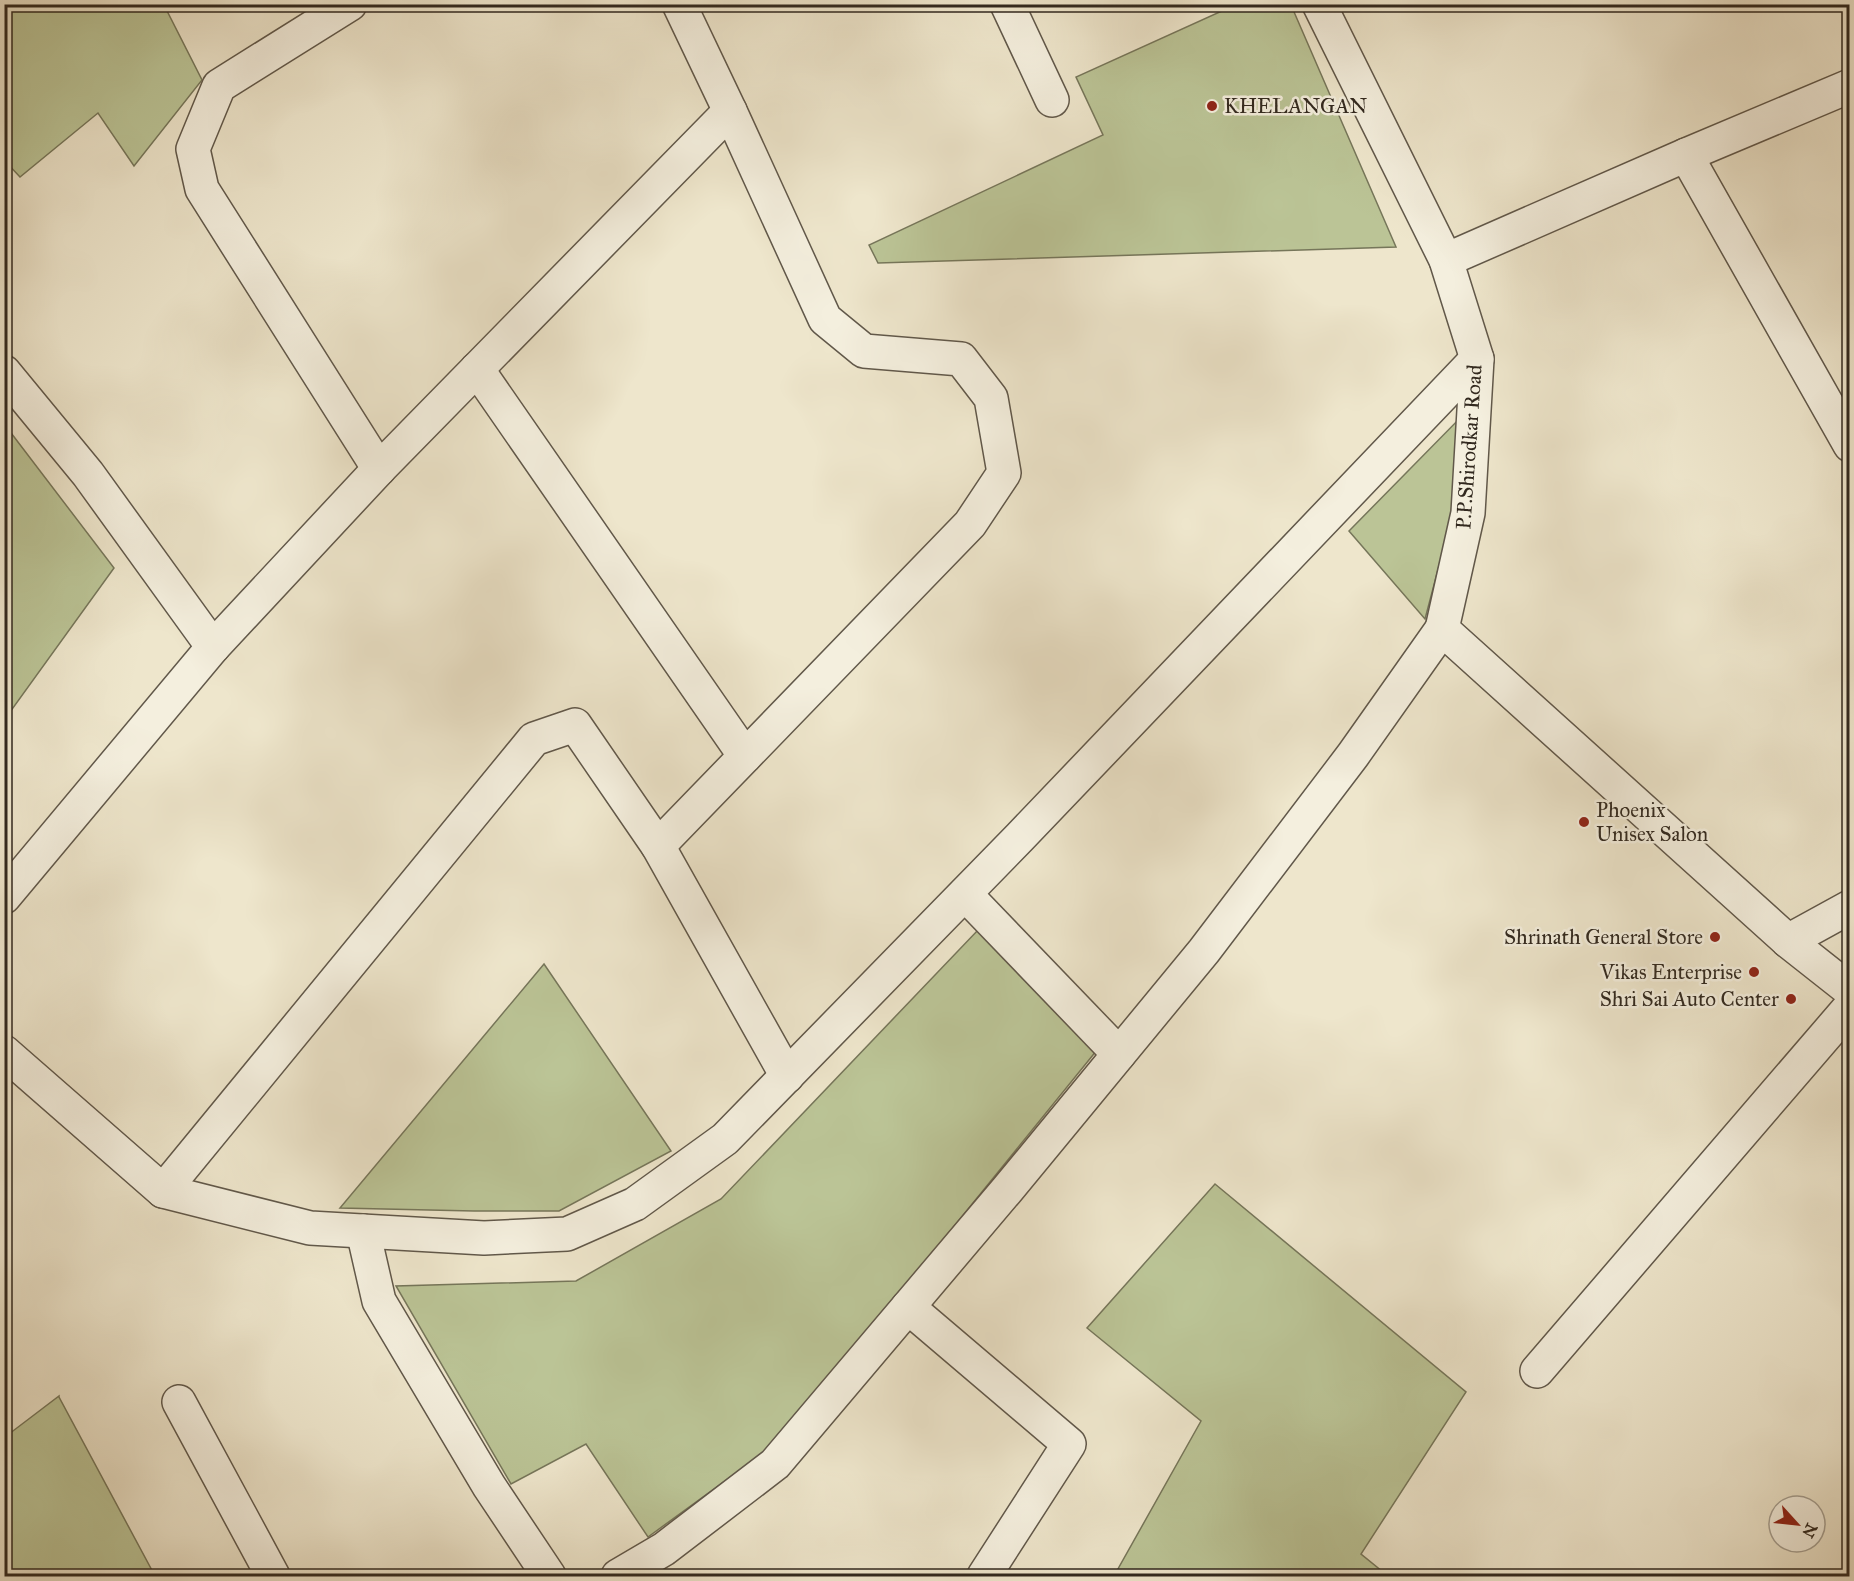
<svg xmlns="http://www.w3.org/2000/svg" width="1854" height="1581" font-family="'IM FELL Great Primer',serif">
  <rect width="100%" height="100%" fill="#eee6cc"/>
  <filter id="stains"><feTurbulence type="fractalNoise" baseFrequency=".00333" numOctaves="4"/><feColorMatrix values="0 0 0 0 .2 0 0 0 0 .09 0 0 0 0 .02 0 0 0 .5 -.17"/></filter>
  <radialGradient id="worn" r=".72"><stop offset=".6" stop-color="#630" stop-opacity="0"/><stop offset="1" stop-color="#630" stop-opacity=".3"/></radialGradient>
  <g fill="#bbc496" stroke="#76765a" stroke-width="1.5">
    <polygon points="8,5 164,5 202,80 134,166 98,113 20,177 5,161 4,14"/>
    <polygon points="1291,5 1396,247 878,263 869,245 1103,135 1076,77 1235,5"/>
    <polygon points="1464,414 1449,528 1425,619 1349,531"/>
    <polygon points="5,425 114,568 5,719"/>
    <polygon points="978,930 1097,1050 780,1441 648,1537 586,1444 511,1484 396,1286 576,1281 721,1199"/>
    <polygon points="544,964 671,1151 559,1211 474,1211 340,1208"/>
    <polygon points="1215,1184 1466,1392 1361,1554 1388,1576 1114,1576 1201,1421 1087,1328"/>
    <polygon points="59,1396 59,1397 155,1576 5,1576 5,1437"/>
  </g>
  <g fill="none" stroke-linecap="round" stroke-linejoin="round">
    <g stroke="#61584a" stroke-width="36">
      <g id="minor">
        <polyline points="350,4 219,86 193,149 202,189 379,469"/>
        <polyline points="1007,4 1052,100"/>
        <polyline points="1319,4 1446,260 1477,359 1468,513 1442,629 1788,941 1850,990"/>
        <polyline points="1686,155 1850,445"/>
        <polyline points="1446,260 1686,155 1850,86"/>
        <polyline points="477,369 745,756"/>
        <polyline points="4,372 88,474 213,647"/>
        <polyline points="658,846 970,524 1004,473 991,398 961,359 864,351 825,319 730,111 679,4"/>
        <polyline points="965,894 1119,1054"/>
        <polyline points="4,897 213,647 379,469 730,111"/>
        <polyline points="1788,941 1850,907"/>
        <polyline points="4,1052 163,1191 310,1228 484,1238 567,1234 635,1204 725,1139 1020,837 1477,359"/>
        <polyline points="163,1191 534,739 575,725 658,846 787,1076"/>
        <polyline points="363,1231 379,1301 489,1486 549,1576"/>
        <polyline points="908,1307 1069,1444 984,1576"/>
        <polyline points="1537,1371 1850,1007"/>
        <polyline points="179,1402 273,1576"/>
        <polyline points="618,1576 664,1549 775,1464 1007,1190 1204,951 1353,755 1442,629"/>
      </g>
    </g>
    <use href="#minor" stroke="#f4efde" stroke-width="33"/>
  </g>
  <g fill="#8f2418" stroke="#f4efde" stroke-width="2">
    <circle cx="1212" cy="106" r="6"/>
    <circle cx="1584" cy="822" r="6"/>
    <circle cx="1715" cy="937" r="6"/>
    <circle cx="1754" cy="972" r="6"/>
    <circle cx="1791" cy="999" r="6"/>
  </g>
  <g text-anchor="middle" stroke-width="5" stroke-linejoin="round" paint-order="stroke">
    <g font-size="21" fill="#32291f" stroke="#f4efde" text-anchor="end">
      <text x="1224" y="113" text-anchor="start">KHELANGAN</text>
      <text x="1596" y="817" text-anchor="start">Phoenix<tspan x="1596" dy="24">Unisex Salon</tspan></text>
      <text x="1703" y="944">Shrinath General Store</text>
      <text x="1742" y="979">Vikas Enterprise</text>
      <text x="1779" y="1006">Shri Sai Auto Center</text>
    </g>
    <g font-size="21" fill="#32291f" stroke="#f4efde">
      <text transform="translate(1469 447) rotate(-86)" y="7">P.P.Shirodkar Road</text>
    </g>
  </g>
  <rect width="1854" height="1581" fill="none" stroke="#eee6cc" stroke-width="24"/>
  <rect x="6" y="6" width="1842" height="1569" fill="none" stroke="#32291f" stroke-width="3"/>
  <rect x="12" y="12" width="1830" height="1557" fill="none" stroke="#32291f" stroke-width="1.5"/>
  <g transform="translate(1797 1524) rotate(117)"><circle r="28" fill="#f4efde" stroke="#a6a092" stroke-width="1.5"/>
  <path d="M0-4.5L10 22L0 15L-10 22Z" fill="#8f2418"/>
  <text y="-9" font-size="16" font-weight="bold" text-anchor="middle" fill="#32291f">N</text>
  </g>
  <rect width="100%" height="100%" filter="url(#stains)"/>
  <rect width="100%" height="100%" fill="url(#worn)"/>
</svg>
